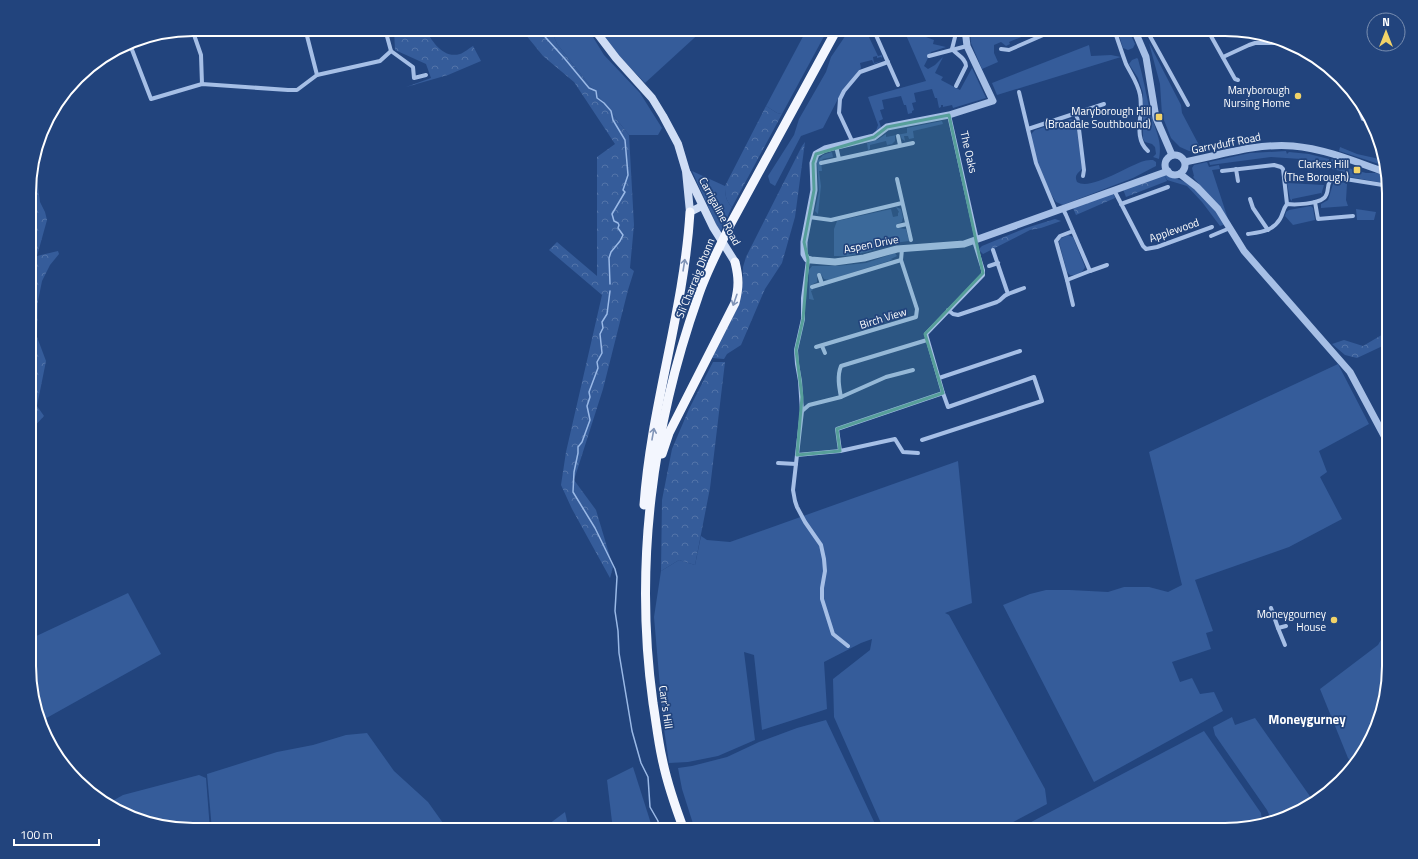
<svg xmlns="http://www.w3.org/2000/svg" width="1418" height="859" font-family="'Titillium Web',sans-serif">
  <defs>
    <pattern id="forest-crowns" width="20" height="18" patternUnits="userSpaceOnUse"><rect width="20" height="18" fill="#355c9a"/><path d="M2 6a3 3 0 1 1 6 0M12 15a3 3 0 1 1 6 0" fill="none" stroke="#5374a9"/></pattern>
  </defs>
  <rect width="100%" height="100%" fill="#22447d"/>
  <g fill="#355c9a">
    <polygon points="551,29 588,29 604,55 640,93 662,128 658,135 629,135 557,44"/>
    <polygon points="600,29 704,29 645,83 617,54"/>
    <polygon points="807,29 828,29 782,114 777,113 766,106"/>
    <polygon points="850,29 877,29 870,32 868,35 878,56 882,55 882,58 881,57 877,58 877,56 873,57 874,63 881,61 874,64 872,60 860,63 861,68 843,89 823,128 801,136 775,186 770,183 768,176 794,135 799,119 826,72 831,57"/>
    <polygon points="913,29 929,29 926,37 934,40 933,44 946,47 931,52 924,66 928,69 935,65 943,57 935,73 943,77 941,80 960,90 972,68 986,98 953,108 952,105 943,107 943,105 941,105 941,107 939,108 937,98 935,98 932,89 914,93 916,102 912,103 914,110 912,111 912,113 908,114 906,105 904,105 901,96 882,100 884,109 880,110 883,119 879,121 881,127 876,131 878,125 868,97 926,81 906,35"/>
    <path d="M970 29H1042C1043 34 1037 35 1033 37L1031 33 1009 42 1010 44 1006 46 1001 42 994 45V53L998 62 982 69 971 43Z"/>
    <polygon points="1117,29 1128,29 1135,44 1133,48 1128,50 1123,48"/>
    <polygon points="1149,43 1181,105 1182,113 1200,147 1204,150 1210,151 1199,152 1189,151 1180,147 1171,138 1162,115 1160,84"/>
    <polygon points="1089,45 1091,56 1111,55 1121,57 997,95 992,83"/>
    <path d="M1137 58 1138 59C1143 76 1146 94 1150 111 1154 128 1163 140 1159 159L1153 157 1156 154 1155 147 1152 144 1145 142 1143 139V93L1138 78 1129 64 1132 60Z"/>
    <path d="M1070 119 1075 120 1076 123 1082 169C1078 173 1074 175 1077 182 1091 191 1129 165 1144 161 1146 160 1150 160 1153 160L1156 162V166L1133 178 1068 203 1063 205 1056 202C1047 189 1031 150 1031 134L1035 130Z"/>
    <polygon points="942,121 943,124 913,131 914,138 909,139 908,136 904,136 905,141 902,139 900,135 895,136 895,141 892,144 887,145 886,141 870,145 870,149 868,150 867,143 877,140 886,134 886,137 907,133 907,128"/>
    <polygon points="1340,147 1357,154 1384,160 1385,166 1339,151"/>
    <polygon points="1286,151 1287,154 1289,152 1309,154 1329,159 1329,162 1332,159 1345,164 1351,169 1366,173 1376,173 1388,177 1389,184 1350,177 1349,173 1332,169 1329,165 1301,159 1271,157 1210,165 1209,162 1250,153"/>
    <polygon points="832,152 833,157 823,159 821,161 822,171 819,171 821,186 818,214 815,211 819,191 817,161 823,155"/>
    <polygon points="1207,162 1209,167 1219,165 1220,169 1212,170 1228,219 1193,177 1194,176 1192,168 1194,165"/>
    <path d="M692 171 725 186C725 195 726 201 732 207L720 233Z"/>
    <path d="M1164 174C1172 178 1180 179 1187 183 1202 191 1216 210 1226 224L1220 226 1202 202 1187 186 1167 180Z"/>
    <polygon points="1337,182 1343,182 1347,184 1346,200 1348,206 1321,208 1321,204 1328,200 1333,184"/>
    <polygon points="1287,183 1324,185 1321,195 1321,193 1292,199 1292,201 1290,199"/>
    <polygon points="1311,206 1313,208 1315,220 1293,225 1285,216 1286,212 1289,210"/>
    <polygon points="896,207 901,209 903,218 902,222 897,224 898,228 906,229 909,241 894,243 867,252 848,256 834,256 834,229 837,221 891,209 893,217 898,216 898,213 899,212"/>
    <polygon points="1356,209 1376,212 1374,220 1357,220"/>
    <path d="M1068 235 1073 237 1085 267C1083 273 1075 276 1070 275L1067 272 1059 242 1060 239Z"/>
    <polygon points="895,253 897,256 891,259 892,260 829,280 824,279 821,274 817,275 817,282 811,285 813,290 811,291 814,300 809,299 809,270 812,266 837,266 866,263"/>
    <polygon points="1338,364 1369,424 1319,451 1327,472 1320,477 1342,519 1289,547 1195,580 1213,631 1206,633 1211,649 1172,662 1180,682 1192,678 1200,694 1214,692 1223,711 1094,782 1003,605 1030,594 1046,590 1070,590 1108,592 1124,587 1149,587 1168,592 1182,585 1149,452"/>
    <polygon points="958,461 972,603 945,613 949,615 1045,789 1047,804 998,830 884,830 834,717 833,679 870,650 872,639 861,643 824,662 827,709 762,730 754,655 744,652 755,740 718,756 688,762 669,763 663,722 654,617 661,571 679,560 695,565 701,536 707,540 730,542"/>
    <polygon points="128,593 161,654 43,720 30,687 30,639"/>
    <polygon points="1389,626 1389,676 1367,748 1354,764 1348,758 1320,689 1378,645"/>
    <polygon points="1232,717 1235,725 1255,718 1314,802 1307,808 1271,819 1267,810 1215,735 1213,727"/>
    <polygon points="826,720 878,830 695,830 682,789 678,768 692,766 727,757 759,742 797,728"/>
    <polygon points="1204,731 1261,813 1262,821 1235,830 1016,830"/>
    <polygon points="367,733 394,771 428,802 448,830 212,830 207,774 277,752 313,745 346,735"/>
    <polygon points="633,767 653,830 613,830 607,780"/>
    <polygon points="199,775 206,778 210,830 193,830 151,824 111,808 107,804 123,795"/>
    <polygon points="565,812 569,830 541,830"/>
  </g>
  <g fill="url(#forest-crowns)">
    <path d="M394 29H425C432 41 443 59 460 54 464 53 469 48 473 46L481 61 448 75 406 87 431 78 426 64 395 50Z"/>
    <polygon points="521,29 551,29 557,44 629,135 634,225 630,268 634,271 628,290 603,389 574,480 596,510 613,567 610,578 572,509 561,485 566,452 602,295 549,250 557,242 597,276 597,157 615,144 574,82 543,56"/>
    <path d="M766 106 777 113 782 114 732 207C726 201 725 195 725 186Z"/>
    <polygon points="805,142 795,217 782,263 765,289 741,345 727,354 724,359 712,358 740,302 743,279 743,267 746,257 802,146"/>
    <polygon points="35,156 35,164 40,202 45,212 47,220 37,256 58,251 59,254 50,265 42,281 38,301 37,337 46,361 37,406 44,416 30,431 30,172"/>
    <polygon points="1164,174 1167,181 1126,197 1123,189"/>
    <polygon points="1113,192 1115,198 1076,215 1073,208"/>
    <polygon points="1055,219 1061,221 1041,228 1030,230 983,254 980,251 980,248 982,246 1026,228"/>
    <polygon points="1389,320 1389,343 1357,358 1345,355 1332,344 1344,340 1363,346 1385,333 1383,326"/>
    <polygon points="713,362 725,362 710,488 695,565 679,560 661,571 662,500 672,449 689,409"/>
  </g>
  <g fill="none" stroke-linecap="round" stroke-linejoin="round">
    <g stroke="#9ab9e7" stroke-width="1.5">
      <polyline points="538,29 565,59 589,88 596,91 597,98 604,103 611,111 613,120 625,140 628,175 623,190 625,192 612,214 614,221 618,223 619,225 618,228 623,235 620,241 611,252 609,258 610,284"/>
      <polyline points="610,291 607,314 602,322 603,328 600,334 602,353 597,362 598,368 589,392 590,397 587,406 590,420 582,442 578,447 578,453 574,472 573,492 595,528 615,569 617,577 615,611 618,631 619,653 632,731 641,763 648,777 650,807 658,821 659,830"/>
    </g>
    <g stroke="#a6bfe6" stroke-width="4">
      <polyline points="192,29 201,55 202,84"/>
      <polyline points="242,29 299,35 303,34 308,29"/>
      <polyline points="385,29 391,51 413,67 414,78 426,75"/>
      <path d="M1114 29C1118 41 1122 53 1126 64 1131 74 1138 83 1140 95 1144 114 1132 137 1148 151"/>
      <polyline points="1146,29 1188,105"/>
      <polyline points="1207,29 1235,79 1238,80"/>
      <polyline points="306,32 317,75"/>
      <polyline points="875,33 898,85"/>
      <polyline points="129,42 151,99 202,84 288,90 297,90 317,75 380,61 391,51"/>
      <path d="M952 49C957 55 966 58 966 66L956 86"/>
      <polyline points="952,49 957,29"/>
      <polyline points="1001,49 1009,50 1057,29"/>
      <polyline points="929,56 967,46"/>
      <polyline points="1223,57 1249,45 1255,43 1287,43"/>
      <polyline points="1019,92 1036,163 1056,211"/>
      <polyline points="1354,95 1363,119 1371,122"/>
      <polyline points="1076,114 1078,121 1084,170 1083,176"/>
      <polyline points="949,115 977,240"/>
      <polyline points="1028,129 1104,104"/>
      <polyline points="898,136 900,145"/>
      <polyline points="853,143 839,113 840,99 844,91 860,72 888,62"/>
      <polyline points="836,146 839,159"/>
      <polyline points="821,163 913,143"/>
      <polyline points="1236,169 1238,181"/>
      <polyline points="1222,171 1274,165 1281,167 1283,169 1287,204"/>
      <polyline points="897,179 911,240"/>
      <polyline points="1114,190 1143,246 1146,249 1157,247 1212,227"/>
      <polyline points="1250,199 1253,208 1268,230"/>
      <polyline points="1315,202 1318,219 1353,216"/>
      <polyline points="1121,204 1168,187"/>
      <polyline points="1063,209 1066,215 1090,271 1067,280 1056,241 1060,236 1073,231"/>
      <polyline points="809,217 831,220 902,203"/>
      <polyline points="898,226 907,224"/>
      <path d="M1248 234C1261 232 1273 231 1280 219 1283 214 1283 209 1287 204 1296 205 1317 204 1324 198 1332 191 1322 180 1339 178L1389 186"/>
      <polyline points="1211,236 1230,228"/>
      <polyline points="808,260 803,298 803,319 796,350 797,364 800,381 802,411 793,490 795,501 797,507 805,522 821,545 824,559 825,571 822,588 822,599 833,634 848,646"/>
      <polyline points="989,266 998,263"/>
      <polyline points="1090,271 1107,265"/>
      <polyline points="819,275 822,284"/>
      <polyline points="1067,280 1073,305"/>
      <polyline points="812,287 901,260 902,249"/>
      <polyline points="1008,294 1024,288"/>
      <path d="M948 310 953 314 958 315 997 302C1002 300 1002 296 1008 294L993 250"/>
      <polyline points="822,346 825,353"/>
      <polyline points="816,347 916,317 917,309 901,260"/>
      <polyline points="939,378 1020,351"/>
      <path d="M841 397C839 387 837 376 841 366L927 340"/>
      <polyline points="802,411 809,405 841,397 886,377 913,370"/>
      <polyline points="922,440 1042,401 1034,377 948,407 943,393"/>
      <polyline points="840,451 837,429 943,393 926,334 983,275 983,270 974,241"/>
      <polyline points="797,455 840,451 895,439 903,452 918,453"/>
      <polyline points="778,463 796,464"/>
      <polyline points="1271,608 1278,628 1286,626"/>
      <polyline points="1278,628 1285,645"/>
    </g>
    <g stroke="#a6bfe6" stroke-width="7">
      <polyline points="965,29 967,46 993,101 949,115 887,127 874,137 825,149 816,154 813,163 814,190 804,242 804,254 807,259 811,260 835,262 864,258 897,249 964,244 1168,171"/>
      <polyline points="1134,29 1146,57 1156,118 1172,155"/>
      <circle cx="1175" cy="165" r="10"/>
      <path d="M1185 162C1220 155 1257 143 1293 146 1326 149 1356 162 1387 173"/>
      <polyline points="1180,174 1197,187 1218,209 1244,251 1350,372 1389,445"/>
    </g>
    <g stroke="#cfddf5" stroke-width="8">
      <polyline points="594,29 616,58 652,98 663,116 678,144 686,171 690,212 702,206"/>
      <polyline points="687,173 713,227 735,262"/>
    </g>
    <g stroke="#f3f6fe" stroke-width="9">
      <path d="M662 454 669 433 735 303C739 287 739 278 735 262"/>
      <path d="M644 505C651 406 684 311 690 212"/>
      <path d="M684 830C675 806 667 783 662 758 658 740 656 721 653 703 634 566 652 427 698 297 706 272 719 249 730 225L837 29"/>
    </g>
  </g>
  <defs><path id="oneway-shaft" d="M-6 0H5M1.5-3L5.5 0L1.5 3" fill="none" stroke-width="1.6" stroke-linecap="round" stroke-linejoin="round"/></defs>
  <g stroke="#8094b7">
    <use href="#oneway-shaft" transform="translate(684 265) rotate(-81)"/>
    <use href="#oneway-shaft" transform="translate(735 300) rotate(109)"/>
    <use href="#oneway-shaft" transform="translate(653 434) rotate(-80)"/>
  </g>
  <path fill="#579f9a" fill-opacity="0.2" stroke="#579f9a" stroke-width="3" stroke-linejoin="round" d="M949 115 983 273 925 334 943 393 837 429 840 451 797 455 802 397 796 350 803 319 808 260 804 242 814 190 813 163 816 154 874 137 887 127Z"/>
  <g fill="#f2d368" stroke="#22447d" stroke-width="1.5">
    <circle cx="1298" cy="96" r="4"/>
    <rect x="1155" y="113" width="8" height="8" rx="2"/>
    <rect x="1353" y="166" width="8" height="8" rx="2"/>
    <circle cx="1334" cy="620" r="4"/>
  </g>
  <g text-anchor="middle" stroke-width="3.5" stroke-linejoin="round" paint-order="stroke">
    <g font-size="11" fill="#fff" stroke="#22447d" text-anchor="end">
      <text x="1290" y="94">Maryborough<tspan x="1290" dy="13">Nursing Home</tspan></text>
      <text x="1151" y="115">Maryborough Hill<tspan x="1151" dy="13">(Broadale Southbound)</tspan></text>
      <text x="1349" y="168">Clarkes Hill<tspan x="1349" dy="13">(The Borough)</tspan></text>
      <text x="1326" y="618">Moneygourney<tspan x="1326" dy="13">House</tspan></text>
    </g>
    <g font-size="11" fill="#fff" stroke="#22447d">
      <text transform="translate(1226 143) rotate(-11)" y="4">Garryduff Road</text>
      <text transform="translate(969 152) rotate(77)" y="4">The Oaks</text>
      <text transform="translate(720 211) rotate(62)" y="4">Carrigaline Road</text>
      <text transform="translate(1174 230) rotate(-19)" y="4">Applewood</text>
      <text transform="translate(871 244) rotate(-11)" y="4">Aspen Drive</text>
      <text transform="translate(695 278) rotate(-68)" y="4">Sli Charraig Dhonn</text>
      <text transform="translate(883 318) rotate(-17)" y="4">Birch View</text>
      <text transform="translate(666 707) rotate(82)" y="4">Carr's Hill</text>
    </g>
    <g font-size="13" font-weight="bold" fill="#fff" stroke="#22447d">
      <text x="1307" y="724">Moneygurney</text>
    </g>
  </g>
  <path d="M0 0H1418V859H0ZM193 36H1225A157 157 0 0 1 1382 193V666A157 157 0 0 1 1225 823H193A157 157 0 0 1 36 666V193A157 157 0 0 1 193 36Z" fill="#22447d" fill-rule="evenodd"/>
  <path fill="none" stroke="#fff" stroke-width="2" d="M193 36H1225A157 157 0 0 1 1382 193V666A157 157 0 0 1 1225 823H193A157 157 0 0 1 36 666V193A157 157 0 0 1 193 36Z"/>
  <g transform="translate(1386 32)"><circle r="19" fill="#22447d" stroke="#7a8fb1"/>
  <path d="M0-3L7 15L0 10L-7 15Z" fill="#f2d368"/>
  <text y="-6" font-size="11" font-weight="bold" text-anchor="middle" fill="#ffffff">N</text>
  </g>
  <path d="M14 839v6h85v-6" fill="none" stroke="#ffffff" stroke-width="2"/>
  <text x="20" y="839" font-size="12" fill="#ffffff" stroke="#22447d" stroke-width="3" paint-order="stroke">100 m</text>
</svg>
